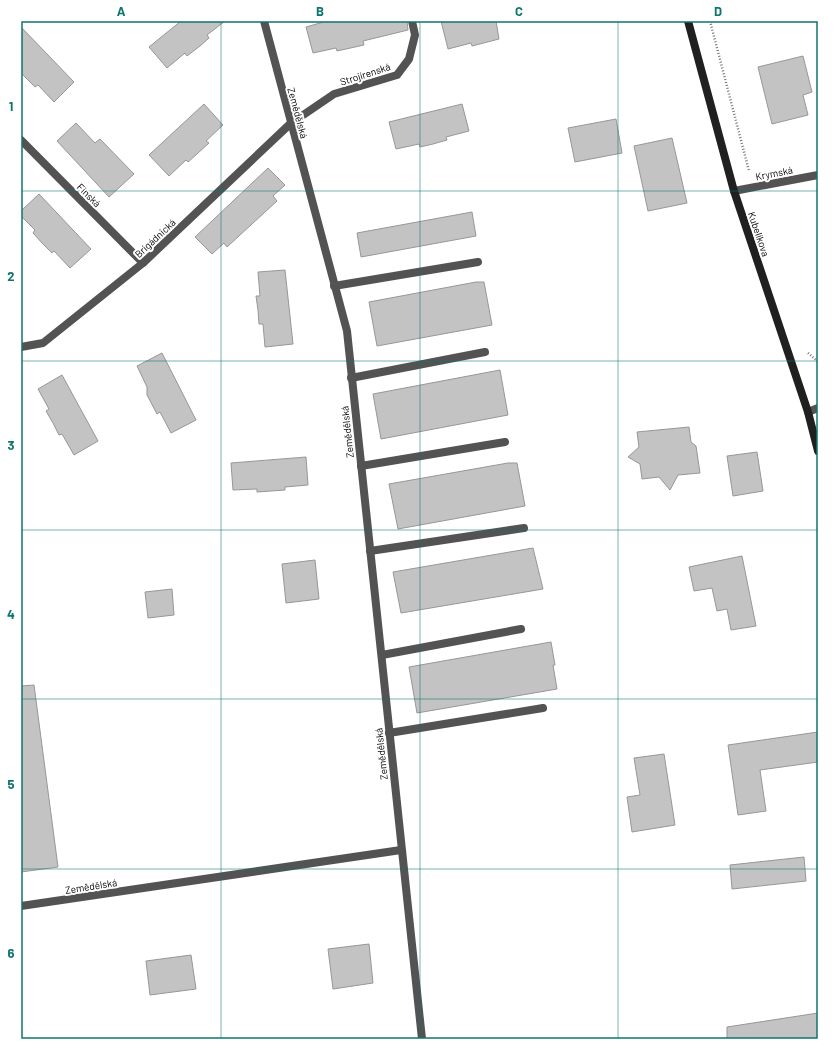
<svg xmlns="http://www.w3.org/2000/svg" width="839" height="1060" font-family="Barlow,sans-serif">
  <rect width="100%" height="100%" fill="#fff"/>
  <g fill="#c3c3c3" stroke="#979797">
    <polygon points="181,21 225,21 207,35 209,38 200,46 187,56 185,53 167,68 149,47"/>
    <polygon points="327,21 407,21 408,30 363,41 364,45 337,51 336,48 313,53 306,27"/>
    <polygon points="441,21 496,21 499,39 472,46 471,43 448,49"/>
    <polygon points="21,27 74,82 54,102 38,85 35,87 21,73"/>
    <polygon points="803,56 812,92 803,95 808,115 772,124 758,67"/>
    <polygon points="204,104 223,125 206,141 209,143 198,153 188,162 186,160 169,176 149,155"/>
    <polygon points="462,104 469,131 446,137 447,140 433,144 420,147 419,144 396,149 389,122"/>
    <polygon points="616,119 622,153 575,162 568,128"/>
    <polygon points="76,123 95,143 100,139 134,174 109,197 57,141"/>
    <polygon points="672,138 687,203 648,211 634,146"/>
    <polygon points="268,168 285,185 273,196 277,201 227,247 224,243 212,254 195,237"/>
    <polygon points="39,194 91,249 70,268 54,251 52,253 42,243 33,233 35,230 21,216 21,211"/>
    <polygon points="472,212 476,236 361,257 357,233"/>
    <polygon points="285,270 293,344 265,347 263,324 259,324 258,310 256,296 260,296 258,272"/>
    <polygon points="476,282 484,282 492,325 377,346 369,302"/>
    <polygon points="162,353 196,420 171,433 160,412 157,414 147,395 147,387 137,366"/>
    <polygon points="500,370 508,415 381,439 373,394"/>
    <polygon points="62,375 98,441 74,455 62,434 59,435 53,423 46,411 49,409 38,389"/>
    <polygon points="689,427 691,442 696,446 700,473 678,475 670,490 659,477 642,479 640,464 628,457 639,447 637,432"/>
    <polygon points="757,452 763,491 733,496 727,456"/>
    <polygon points="306,457 308,485 285,487 285,490 257,492 257,489 233,490 231,463"/>
    <polygon points="508,463 517,463 525,506 398,529 389,484"/>
    <polygon points="533,548 543,589 401,613 393,572"/>
    <polygon points="742,556 756,626 731,630 727,609 717,611 712,588 694,591 689,567"/>
    <polygon points="315,560 319,599 286,603 282,564"/>
    <polygon points="172,589 174,615 148,618 145,592"/>
    <polygon points="551,642 555,665 553,665 557,689 417,713 409,667"/>
    <polygon points="34,685 58,867 21,872 21,686"/>
    <polygon points="818,732 818,762 760,770 766,811 738,815 728,745"/>
    <polygon points="664,754 675,825 632,832 627,797 640,795 634,758"/>
    <polygon points="804,857 806,881 732,889 730,865"/>
    <polygon points="369,944 373,983 333,989 328,949"/>
    <polygon points="191,955 196,989 150,995 146,961"/>
    <polygon points="818,1013 818,1039 727,1039 727,1027"/>
  </g>
  <g fill="none" stroke-linecap="round" stroke-linejoin="round">
    <g stroke="#757575" stroke-width="2.5" stroke-dasharray="1 2" stroke-linecap="butt">
      <polyline points="710,21 749,171"/>
      <polyline points="808,353 818,362"/>
    </g>
    <g stroke="#535353" stroke-width="8">
      <polyline points="21,140 143,263"/>
      <polyline points="334,286 478,262"/>
      <polyline points="351,378 485,352"/>
      <polyline points="361,466 505,442"/>
      <polyline points="370,551 524,528"/>
      <polyline points="382,655 521,629"/>
      <polyline points="389,733 543,708"/>
    </g>
    <g stroke="#535353" stroke-width="8">
      <polyline points="264,21 347,331 422,1039"/>
      <polyline points="734,191 818,175"/>
      <polyline points="21,347 43,343 143,263 290,124 334,94 397,75 409,59 415,35 412,21"/>
      <polyline points="808,412 818,408"/>
      <polyline points="21,906 401,850"/>
    </g>
    <polyline stroke="#202020" stroke-width="8" points="688,21 734,191 808,412 818,451"/>
  </g>
  <path fill="none" stroke="#0f766e" stroke-width="1" stroke-opacity="0.55" d="M221 21V1039M420 21V1039M618 21V1039M21 191H818M21 361H818M21 530H818M21 699H818M21 869H818"/>
  <g text-anchor="middle" stroke-width="4" stroke-linejoin="round" paint-order="stroke">
    <g font-size="10" fill="#000" stroke="#fff">
      <text transform="translate(365 74) rotate(-18)" y="4">Strojírenská</text>
      <text transform="translate(298 113) rotate(75)" y="4">Zemědělská</text>
      <text transform="translate(774 173) rotate(-11)" y="4">Krymská</text>
      <text transform="translate(89 195) rotate(45)" y="4">Finská</text>
      <text transform="translate(759 234) rotate(71)" y="4">Kubelíkova</text>
      <text transform="translate(155 238) rotate(-43)" y="4">Brigádnická</text>
      <text transform="translate(347 432) rotate(-96)" y="4">Zemědělská</text>
      <text transform="translate(381 754) rotate(-96)" y="4">Zemědělská</text>
      <text transform="translate(91 886) rotate(-9)" y="4">Zemědělská</text>
    </g>
  </g>
  <rect width="839" height="1060" fill="none" stroke="#ffffff" stroke-width="44"/>
  <rect x="22" y="22" width="795" height="1016" fill="none" stroke="#0f766e" stroke-width="1.5"/>
  <g font-size="13" text-anchor="middle" font-weight="bold" fill="#0f766e">
    <text x="121" y="16">A</text>
    <text x="320" y="16">B</text>
    <text x="519" y="16">C</text>
    <text x="718" y="16">D</text>
    <text x="11" y="111">1</text>
    <text x="11" y="281">2</text>
    <text x="11" y="450">3</text>
    <text x="11" y="619">4</text>
    <text x="11" y="789">5</text>
    <text x="11" y="958">6</text>
  </g>
</svg>
